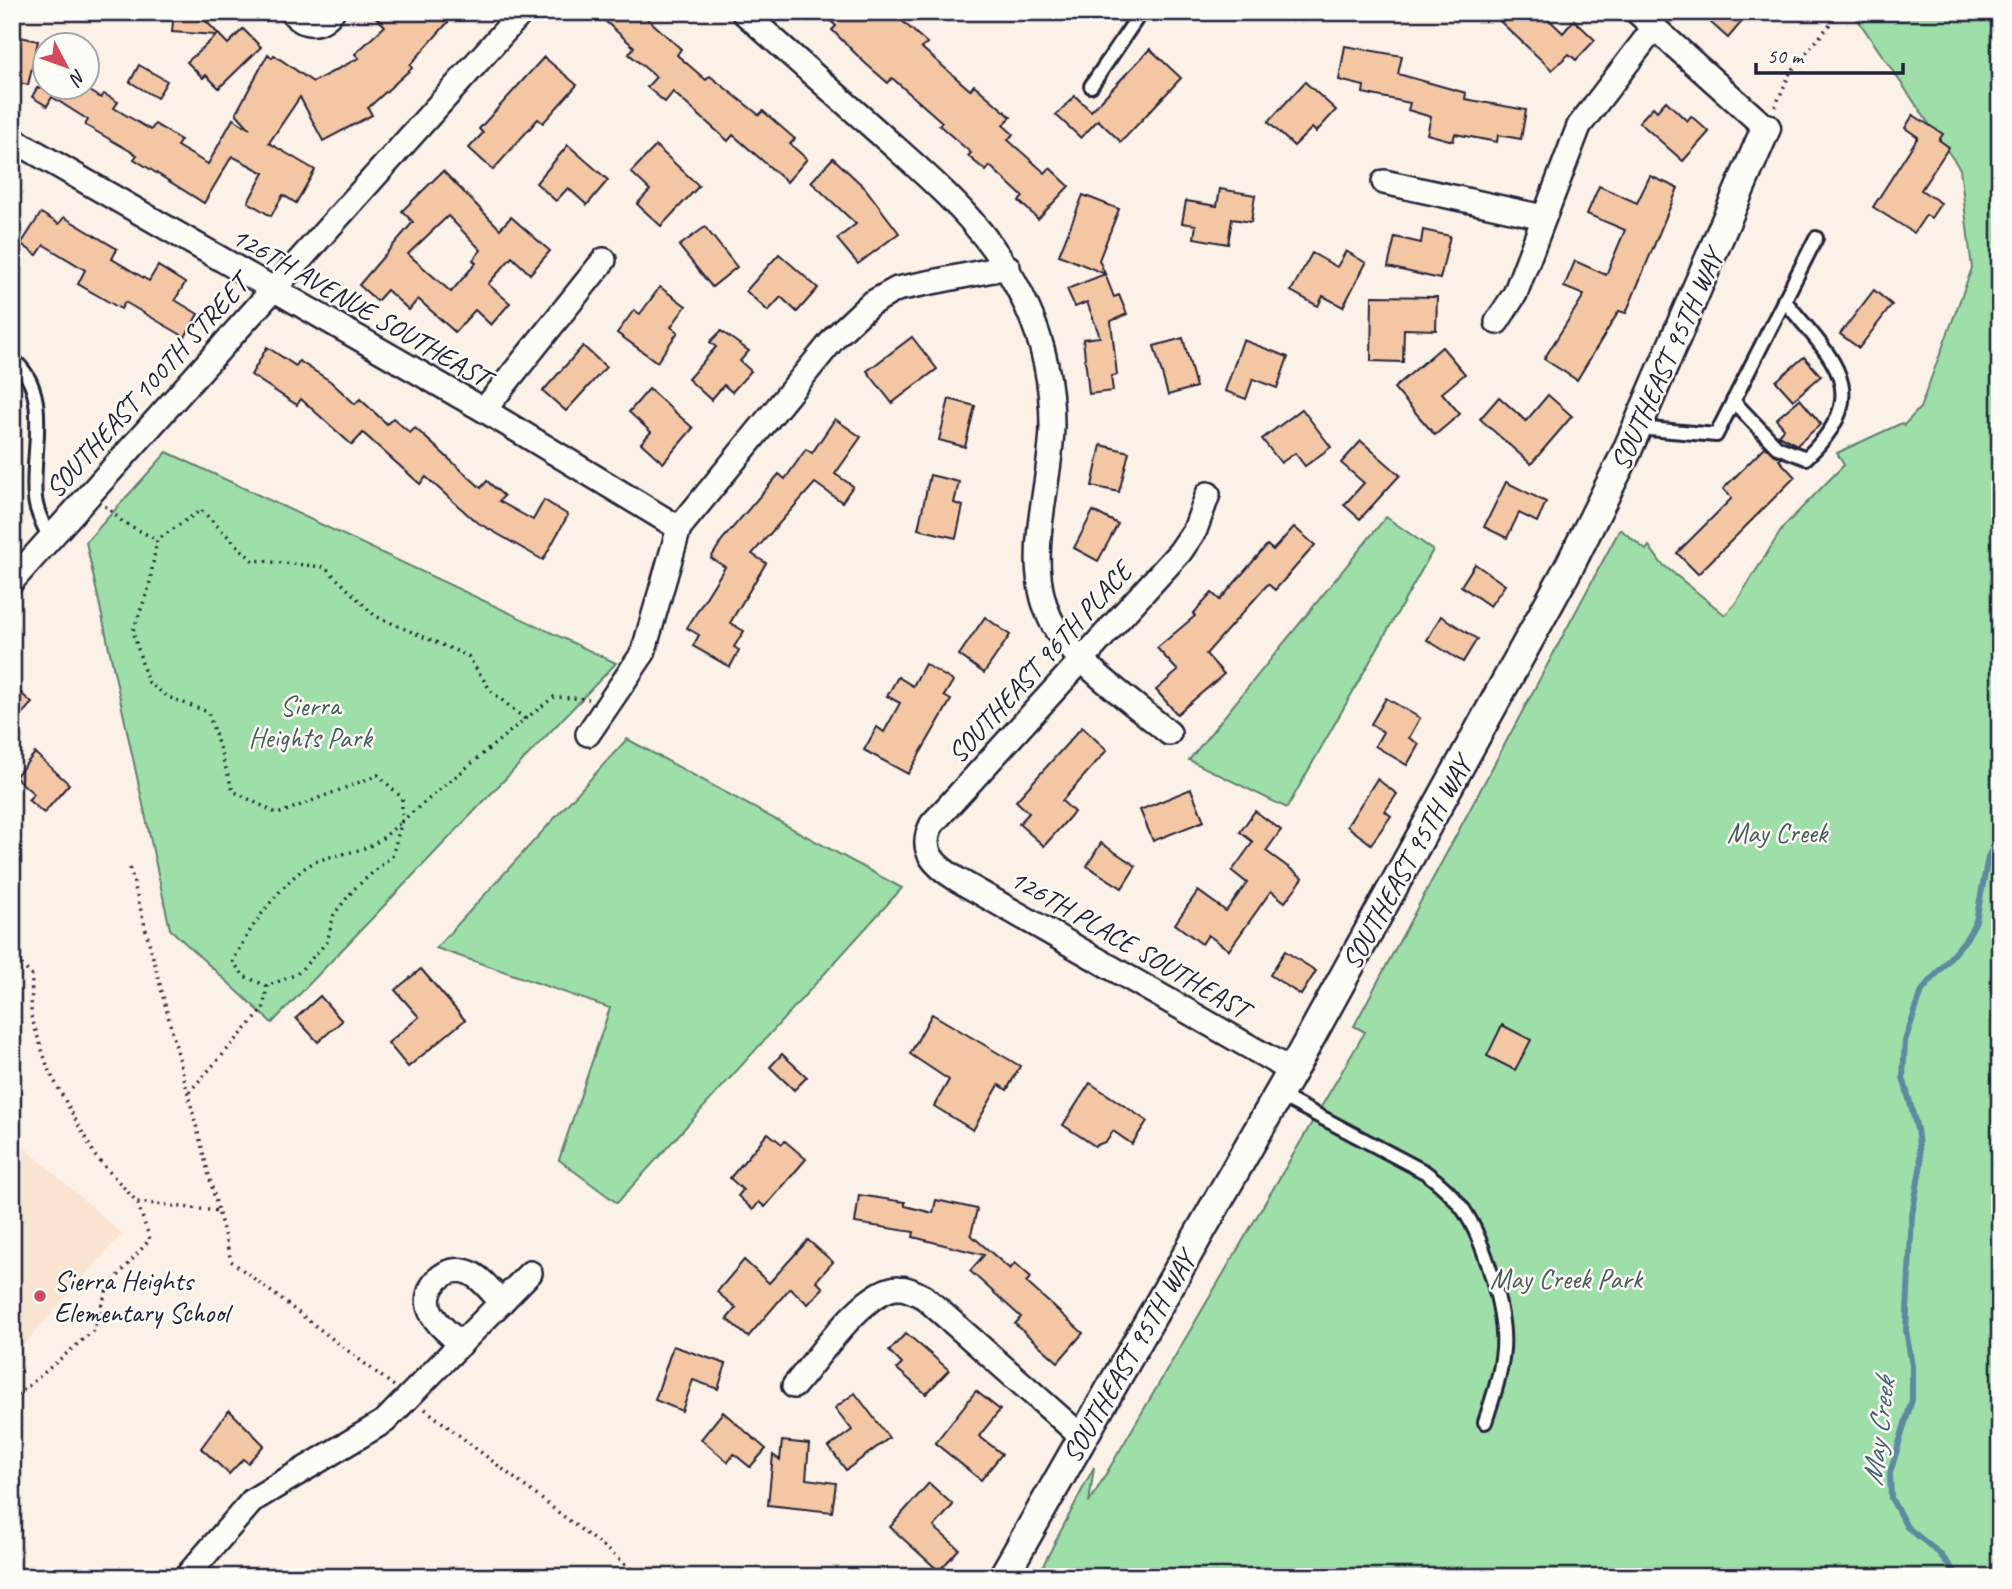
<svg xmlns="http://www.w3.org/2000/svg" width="2012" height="1589" font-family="Caveat,sans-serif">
  <rect width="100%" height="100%" fill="#fbf1e6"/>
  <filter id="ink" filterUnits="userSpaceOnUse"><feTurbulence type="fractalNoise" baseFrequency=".0143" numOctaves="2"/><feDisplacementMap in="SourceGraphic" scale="14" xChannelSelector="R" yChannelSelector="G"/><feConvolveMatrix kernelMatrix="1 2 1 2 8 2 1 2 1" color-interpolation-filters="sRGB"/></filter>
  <g filter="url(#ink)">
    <polygon fill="#f9e4d2" points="12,1136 122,1234 12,1358"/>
    <g fill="#9edfa9" stroke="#608072" stroke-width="2">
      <polygon points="1861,12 2000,12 2000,1577 1037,1577 1094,1467 1089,1503 1365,1032 1354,1026 1620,529 1646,550 1649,546 1661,563 1725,615 1735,604 1784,526 1844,465 1837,453 1902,423 1904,425 1920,408 1972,268 1960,169 1856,17"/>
      <polygon points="167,452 616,663 272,1023 170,929 86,542"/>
      <polygon points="1386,517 1433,550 1287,808 1189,760"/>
      <polygon points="627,739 902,888 617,1203 559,1160 610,1008 436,948"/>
    </g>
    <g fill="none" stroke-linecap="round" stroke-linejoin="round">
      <polyline stroke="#5d8aa0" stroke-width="6" points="1959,1577 1939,1553 1907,1527 1891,1498 1890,1473 1912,1400 1912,1366 1906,1330 1912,1215 1921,1164 1917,1129 1903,1077 1905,1041 1922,991 1966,939 1976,921 1988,857 2000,833"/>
    </g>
    <g fill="#f4c7a4" stroke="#22223b" stroke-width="2" fill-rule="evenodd">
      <polygon points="174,12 206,12 206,21 228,44 243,29 261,47 219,88 206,75 203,78 187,62 217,35 172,32"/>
      <polygon points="370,12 457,12 410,65 412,68 368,108 372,115 323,141 300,97 269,143 315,170 296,203 283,195 271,216 248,202 264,173 232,156 204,203 134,159 137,155 85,125 88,120 52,97 47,106 32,97 37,88 85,88 101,98 104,94 118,102 114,108 151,130 155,124 181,140 177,146 208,164 233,119 250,129 236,113 268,54 272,58 274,55 313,82 359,58 355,54 385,26"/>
      <polygon points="595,12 640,12 681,49 677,55 706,80 710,76 759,115 763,111 795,139 790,144 807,159 787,182 733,135 728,141 673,92 665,102 647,87 656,77 629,54 634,47"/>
      <polygon points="821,12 892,12 927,43 922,48 970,90 974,85 1011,117 1003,125 1013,134 1008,140 1045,173 1050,168 1069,186 1038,219 1019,201 1023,197 990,166 986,171 968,156 971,153 939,125 942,122 892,78 888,83 865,63 832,30 836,26"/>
      <polygon points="1490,12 1541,12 1563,33 1574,20 1595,40 1576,60 1569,54 1552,70"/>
      <polygon points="1718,12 1750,12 1728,38 1710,22"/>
      <polygon points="12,35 38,41 28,85 12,81"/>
      <polygon points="1345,46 1402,56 1398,74 1466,93 1465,99 1526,110 1521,139 1498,135 1497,142 1455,134 1453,141 1427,134 1431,117 1408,110 1410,103 1363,93 1364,86 1339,80"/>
      <polygon points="1150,49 1181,78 1121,142 1098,120 1081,138 1056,115 1075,96 1091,111"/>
      <polygon points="544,57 577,85 543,123 538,119 493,170 469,148 483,133 479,129"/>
      <polygon points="139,65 167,81 157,98 130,82"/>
      <polygon points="1305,82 1336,110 1316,132 1312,128 1294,146 1268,122"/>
      <polygon points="1666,101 1687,121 1691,116 1709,132 1683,161 1639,122 1653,107 1657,111"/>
      <polygon points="1913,115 1943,134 1939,140 1949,147 1921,190 1941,203 1931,218 1926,215 1914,233 1873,207 1918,137 1905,128"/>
      <polygon points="568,145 608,180 587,205 568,188 556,201 536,183"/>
      <polygon points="656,146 699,186 661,226 637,204 650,190 631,172"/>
      <polygon points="833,158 865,188 899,233 858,264 837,239 856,224 811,182"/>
      <path d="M443 171 500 229 511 217 550 251 530 274 512 257 488 284 510 303 491 325 475 310 455 332 418 299 409 310 387 290 377 301 359 285 413 222 402 211ZM448 216 481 250 473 260 476 263 451 292 408 254Z"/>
      <polygon points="1650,176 1678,188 1626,313 1619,311 1577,380 1544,359 1584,295 1564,287 1575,261 1606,275 1625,230 1587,214 1599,186 1637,203"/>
      <polygon points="1220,189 1255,195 1251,222 1232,219 1228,244 1194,238 1196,225 1182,223 1186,201 1217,206"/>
      <polygon points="1083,195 1119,209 1099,260 1105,274 1059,255"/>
      <polygon points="41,213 59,224 64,217 117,249 112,259 149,281 158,266 185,283 175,300 198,314 185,337 125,302 121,309 78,284 85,270 44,245 37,255 21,244"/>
      <polygon points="705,227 737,267 712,287 679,246"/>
      <polygon points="1423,230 1450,236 1440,279 1388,267 1395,237 1421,243"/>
      <polygon points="1346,251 1366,263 1343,307 1323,296 1318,306 1291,291 1312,253 1337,267"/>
      <polygon points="779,254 818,288 797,312 781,297 768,311 746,291"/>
      <polygon points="1105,274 1114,297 1119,295 1127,314 1111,321 1117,375 1111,376 1113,391 1089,394 1083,339 1100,337 1087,302 1075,307 1067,289"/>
      <polygon points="660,287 686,306 671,327 678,332 657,362 617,333 634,310 640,314"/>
      <polygon points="1874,290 1892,305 1859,348 1840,334"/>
      <polygon points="1372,296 1437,297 1436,330 1404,329 1403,362 1371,361"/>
      <polygon points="721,331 749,351 740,361 751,371 732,392 724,385 711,400 688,379 716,347 710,342"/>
      <polygon points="912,337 937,369 892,403 867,371"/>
      <polygon points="1183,338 1196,387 1168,395 1154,346"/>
      <polygon points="1243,340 1288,357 1277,388 1253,379 1246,399 1225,391"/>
      <polygon points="583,346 606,367 566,411 543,391"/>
      <polygon points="267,347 296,366 299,361 330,381 355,404 360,399 387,424 393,418 410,433 415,428 481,488 487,481 504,496 499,501 533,520 544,500 568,515 543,560 475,521 426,477 420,484 363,433 352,445 301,399 297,405 251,375"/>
      <polygon points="1442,347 1465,374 1442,393 1460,414 1435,435 1394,388"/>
      <polygon points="1804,357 1821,376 1793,400 1776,381"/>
      <polygon points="649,389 693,428 663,463 641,443 651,432 629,412"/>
      <polygon points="1548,395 1572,416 1531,464 1480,419 1499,397 1526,421"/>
      <polygon points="949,399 975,406 965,447 939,440"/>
      <polygon points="1800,399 1821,424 1797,445 1778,435 1784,428 1776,419"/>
      <polygon points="1302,409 1331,447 1305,466 1295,453 1281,463 1262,439"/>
      <polygon points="835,419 861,437 835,474 853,486 842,502 815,483 752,554 766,563 730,623 744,631 734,647 739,650 730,667 693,646 699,635 687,628 725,567 711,558 722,540 779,474 785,479 806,449 812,453"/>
      <polygon points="1361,441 1400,475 1360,519 1344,505 1364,483 1341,463"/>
      <polygon points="1101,445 1129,452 1119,492 1092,486"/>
      <polygon points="1765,447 1782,458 1779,460 1795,477 1698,574 1677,553 1732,498 1723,489"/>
      <polygon points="930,475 959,482 954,503 963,506 956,538 918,529"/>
      <polygon points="1506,482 1546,502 1537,522 1519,513 1507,538 1484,527"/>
      <polygon points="1093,511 1118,524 1098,561 1074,548"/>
      <polygon points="1294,527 1315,545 1275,590 1268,584 1206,654 1224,674 1177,714 1156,690 1178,671 1157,648 1195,616 1193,614 1212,593 1220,600 1267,545 1273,550"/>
      <polygon points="1475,564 1505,585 1490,606 1461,586"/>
      <polygon points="1441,616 1477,639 1463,662 1427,640"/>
      <polygon points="985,617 1010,635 984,673 959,655"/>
      <polygon points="925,664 953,681 944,696 951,700 908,774 864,750 877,727 884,732 900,703 887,696 898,677 913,686"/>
      <polygon points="12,685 32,703 12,725"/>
      <polygon points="1386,698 1420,718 1409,738 1419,744 1407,765 1375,746 1383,732 1371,724"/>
      <polygon points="1082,727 1107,750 1062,801 1074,812 1044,846 1019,824 1029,813 1016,801"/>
      <polygon points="35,753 69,784 44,813 28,800 34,794 15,777"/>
      <polygon points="1377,779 1397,794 1385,811 1391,816 1371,844 1347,826"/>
      <polygon points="1191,789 1204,821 1153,841 1140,810"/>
      <polygon points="1255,811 1281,830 1266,851 1303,878 1285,902 1271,891 1229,950 1208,935 1202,944 1175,924 1198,891 1226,911 1247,883 1232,871 1253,842 1240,832"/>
      <polygon points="1101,843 1136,866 1122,888 1087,866"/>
      <polygon points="1285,951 1316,971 1301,995 1270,975"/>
      <polygon points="421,969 465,1020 408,1067 388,1043 419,1017 395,990"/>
      <polygon points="320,996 342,1021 318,1042 296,1018"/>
      <polygon points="932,1014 1020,1066 1007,1090 999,1085 973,1130 934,1106 949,1080 910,1054"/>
      <polygon points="1502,1025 1531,1040 1515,1070 1487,1056"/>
      <polygon points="782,1054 807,1077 794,1090 770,1067"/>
      <polygon points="1090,1083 1147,1121 1132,1144 1113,1131 1107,1141 1095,1146 1063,1125"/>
      <polygon points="768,1133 782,1144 785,1141 806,1159 765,1207 759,1202 753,1210 738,1196 743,1190 730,1178"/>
      <polygon points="859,1195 905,1202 905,1206 933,1213 936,1200 977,1209 971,1235 1010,1269 1015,1263 1031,1277 1026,1282 1083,1333 1058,1362 1015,1324 1021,1317 970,1271 984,1255 913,1237 914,1232 855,1223"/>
      <polygon points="808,1240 833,1262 816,1281 823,1288 808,1304 790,1288 748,1337 727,1319 736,1308 717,1292 744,1260 769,1283"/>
      <polygon points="906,1333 949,1370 926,1394 897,1369 902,1364 889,1351"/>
      <polygon points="673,1346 726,1364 718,1389 693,1380 682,1411 655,1400"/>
      <polygon points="976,1391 1000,1410 979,1436 1002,1454 981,1480 935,1443"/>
      <polygon points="855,1393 889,1438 846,1470 829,1447 852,1430 835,1408"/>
      <polygon points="229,1410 264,1445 248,1463 243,1459 229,1474 201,1448"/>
      <polygon points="723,1412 766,1449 750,1467 734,1454 728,1462 701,1439"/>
      <polygon points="782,1441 809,1444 806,1479 836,1483 832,1512 768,1505 773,1455 780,1460"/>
      <polygon points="929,1483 953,1505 934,1527 959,1549 939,1571 890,1527"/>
    </g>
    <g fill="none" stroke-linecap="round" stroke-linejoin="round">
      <g stroke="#22223b" stroke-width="18">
        <g id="service">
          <polyline points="1091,86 1141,12"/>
          <path d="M12 359C54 392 30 453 35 498 36 512 44 526 50 539"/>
          <path d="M1733 401 1777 447 1806 458C1876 392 1832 359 1784 300"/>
          <polyline points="1638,428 1716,435 1816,238"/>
          <path d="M1279 1095 1425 1172C1440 1183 1452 1194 1463 1209 1484 1240 1506 1312 1503 1349 1501 1374 1493 1398 1485 1422"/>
        </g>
      </g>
      <g stroke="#22223b" stroke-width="28">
        <g id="minor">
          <path d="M292 12C304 27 320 27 332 12"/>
          <path d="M743 12C788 52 833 92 878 132 939 187 993 230 1027 307 1044 344 1052 385 1052 426 1051 496 1014 580 1065 642 1091 673 1137 706 1169 733"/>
          <polyline points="1637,12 1766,128"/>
          <polyline points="12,139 484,410 679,528"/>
          <polyline points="1384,182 1543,217"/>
          <polyline points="1497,322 1515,294 1579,126 1654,28"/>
          <polyline points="484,410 604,260"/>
          <path d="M1208 494 1195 530 1180 552 932 824C918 851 935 866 958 880L1292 1071"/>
          <polyline points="12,581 522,12"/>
          <polyline points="588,734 643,653 679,528 836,336 870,304 897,289 1008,267"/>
          <path d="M461 1344C451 1335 437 1325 431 1312 420 1289 446 1262 470 1273 482 1278 492 1293 502 1302"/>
          <path d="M794 1386C815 1362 865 1287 899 1288 908 1288 916 1293 924 1297L1082 1437"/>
          <polyline points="186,1577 253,1500 385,1421 530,1273"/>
        </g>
      </g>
      <g stroke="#22223b" stroke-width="33">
        <polyline id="tertiary" points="1003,1577 1292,1071 1570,565 1626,453 1766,128"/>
      </g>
      <g stroke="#22223b" stroke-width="3.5" stroke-dasharray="2 5" stroke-linecap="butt">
        <polyline points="1775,107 1790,73 1840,12"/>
        <polyline points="105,506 123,522 157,540 149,587 133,631 147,681 168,697 208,712 233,791 278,814 378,775 402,798 402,821 525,719 491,691 468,656 375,616 325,567 252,560 201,510 157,540"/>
        <polyline points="525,719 554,697 589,699"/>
        <path d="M402 821 392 856 354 889 334 914 327 942 297 974 267 986 244 976 233 962C245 933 286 875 315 862 334 854 360 853 377 842 386 836 394 828 402 821Z"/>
        <polyline points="130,868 231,1261 394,1386"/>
        <polyline points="12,954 32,976 31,1016 49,1071 96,1157 137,1202 219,1211"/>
        <polyline points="189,1092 263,1010 267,986"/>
        <polyline points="12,1400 93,1331 107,1289 150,1239 137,1202"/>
        <polyline points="425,1409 642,1577"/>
      </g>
      <use href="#service" stroke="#fdfcf7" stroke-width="12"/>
      <use href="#minor" stroke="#fdfcf7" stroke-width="23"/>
      <use href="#tertiary" stroke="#fdfcf7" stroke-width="28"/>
    </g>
  </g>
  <circle fill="#d1495b" stroke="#fdfcf7" stroke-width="2.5" cx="40" cy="1296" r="7"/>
  <g text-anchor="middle" stroke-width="5" stroke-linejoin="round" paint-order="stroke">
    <g font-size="28" fill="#22223b" stroke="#fdfcf7">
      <text transform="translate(361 306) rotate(30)" y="10">126TH AVENUE SOUTHEAST</text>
      <text transform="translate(1666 360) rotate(-66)" y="10">SOUTHEAST 95TH WAY</text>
      <text transform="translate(146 386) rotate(-48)" y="10">SOUTHEAST 100TH STREET</text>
      <text transform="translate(1039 662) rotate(-48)" y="10">SOUTHEAST 96TH PLACE</text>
      <text transform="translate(1406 863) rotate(-61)" y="10">SOUTHEAST 95TH WAY</text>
      <text transform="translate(1130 943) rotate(30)" y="10">126TH PLACE SOUTHEAST</text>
      <text transform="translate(1128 1357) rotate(-60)" y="10">SOUTHEAST 95TH WAY</text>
    </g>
    <g font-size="28" fill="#475b5c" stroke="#fdfcf7">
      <text x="310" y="715">Sierra<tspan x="310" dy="32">Heights Park</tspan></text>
      <text x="1777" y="842">May Creek</text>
      <text x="1566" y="1288">May Creek Park</text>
    </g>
    <g font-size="28" fill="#22223b" stroke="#fdfcf7" text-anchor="start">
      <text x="54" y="1290">Sierra Heights<tspan x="54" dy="32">Elementary School</tspan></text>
    </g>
    <g font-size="30" font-style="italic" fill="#445f76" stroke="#fdfcf7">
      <text transform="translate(1878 1432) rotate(-83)" y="10">May Creek</text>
    </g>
  </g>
  <rect width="2012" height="1589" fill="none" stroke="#fdfcf7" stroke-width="42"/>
  <rect x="21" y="21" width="1970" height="1547" fill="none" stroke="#22223b" stroke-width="2.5" filter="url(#ink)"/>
  <g transform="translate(66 66) rotate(131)"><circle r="33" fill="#fdfcf7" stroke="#a5a5ac" stroke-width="2"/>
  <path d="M0-5L12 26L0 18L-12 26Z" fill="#d1495b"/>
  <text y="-10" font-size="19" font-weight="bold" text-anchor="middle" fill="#22223b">N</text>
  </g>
  <path d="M1756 63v10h147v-10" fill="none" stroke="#22223b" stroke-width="3.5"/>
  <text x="1767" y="63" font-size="21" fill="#22223b" stroke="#fdfcf7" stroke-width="5" paint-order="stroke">50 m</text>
</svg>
